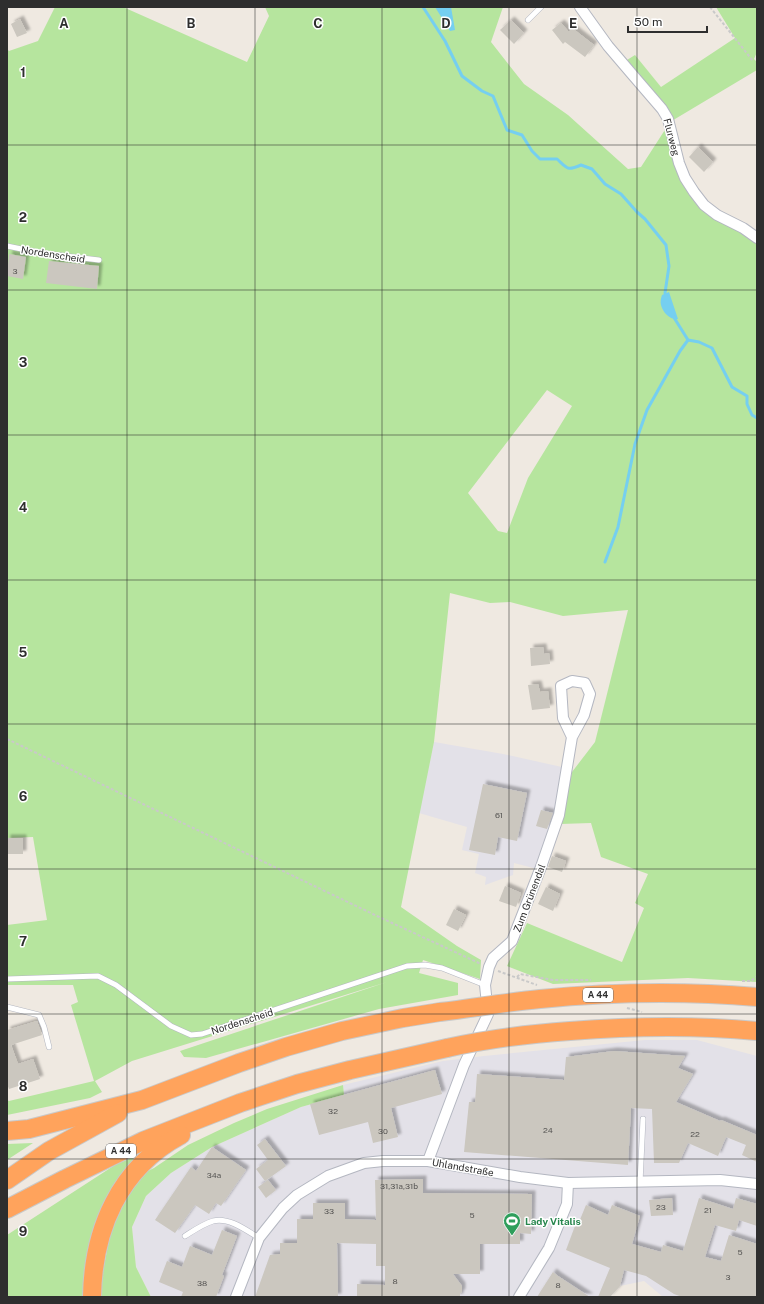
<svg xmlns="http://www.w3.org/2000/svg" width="764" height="1304" font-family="'Public Sans',sans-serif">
  <defs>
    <filter id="shadow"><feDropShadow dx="3.5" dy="-3.5" stdDeviation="1" flood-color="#0004"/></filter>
  </defs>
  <rect width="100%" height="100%" fill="#efe9e1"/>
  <g fill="#e3e1e8">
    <polygon points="434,742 503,754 562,767 572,772 560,824 551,856 545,871 514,863 513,875 485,885 486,877 475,873 479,854 462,850 467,827 419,813"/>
    <polygon points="645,1040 697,1040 757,1056 757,1297 663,1297 644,1281 620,1286 610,1297 151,1297 136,1267 132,1227 146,1196 171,1173 212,1147 301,1107 344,1095 343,1085 443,1061 484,1056"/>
  </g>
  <g fill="#b6e59e" fill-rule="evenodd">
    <path d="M55 7H123L247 62 269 16 265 7H503L491 42 524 84 568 115 628 169 641 167 670 122 627 60 635 55 661 87 735 38 716 7H757V52L754 59 757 62V70L670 122 681 175 715 216 757 244V982L688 978 553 984 507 966 527 923 622 962 644 908 635 903 648 874 601 857 591 823 560 824 572 772 595 742 628 610 563 616 510 602 490 603 450 593 434 742 401 907 457 946 481 960 480 979 423 960 419 973 458 983V995L379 1009 206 1058 184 1057 180 1051 387 982 132 1061 95 1081 102 1092 90 1098 7 1115V1100L9 1101 94 1081 71 1005 78 1002 73 985H7V925L47 920 33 837 7 838V49L9 51 38 41ZM547 390 572 406 528 478 507 533 498 531 468 493Z"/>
    <polygon points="343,1085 344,1095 301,1107 212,1147 171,1173 146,1196 132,1227 136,1267 151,1297 100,1297 101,1281 112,1225 138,1176 154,1168 188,1145 234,1123 267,1109"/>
    <polygon points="33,1143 7,1160 7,1144"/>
    <polygon points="151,1149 133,1165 88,1297 7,1297 7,1235 115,1165"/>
  </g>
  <g fill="#75cff0">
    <polygon points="435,7 451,7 455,30 450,31"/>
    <path d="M669 292 678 319C670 320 663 313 661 305 660 302 661 298 662 295Z"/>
  </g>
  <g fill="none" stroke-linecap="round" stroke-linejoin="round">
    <g stroke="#75cff0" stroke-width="3">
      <path d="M423 7 445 41 462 76 482 91 493 96 507 130 522 135 532 151 540 159H557C568 169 567 171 581 165L592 169 605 184 621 194 637 212 645 219 666 245 669 266 665 293 666 296"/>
      <polyline points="673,316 688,340 699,342 712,348 732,387 747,396 747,404 752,415 757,418"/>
      <polyline points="605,562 618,527 635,444 647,410 680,351 688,340"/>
    </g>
  </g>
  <g fill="#cbc7bf" filter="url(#shadow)">
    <polygon points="20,19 27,33 17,37 11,24"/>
    <polygon points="511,20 524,33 514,44 500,30"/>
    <polygon points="561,23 569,32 572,28 594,45 585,57 565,42 563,44 552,30"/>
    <polygon points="698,147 713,162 704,172 689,157"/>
    <polygon points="9,254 26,257 23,279 7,276"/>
    <polygon points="49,261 99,266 97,289 46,283"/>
    <polygon points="543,647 544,654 549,653 550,664 531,666 530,648"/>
    <polygon points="538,684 540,692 548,691 550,708 532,710 528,685"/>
    <polygon points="483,784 527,793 517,841 498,837 495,855 469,850"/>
    <polygon points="541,810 553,813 547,829 536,826"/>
    <rect x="7" y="838" width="16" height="16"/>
    <polygon points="552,856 566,861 562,872 548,867"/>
    <polygon points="505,886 521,893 516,907 499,901"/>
    <polygon points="546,887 560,894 553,911 538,904"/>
    <polygon points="454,909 466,915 458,931 446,925"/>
    <polygon points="37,1021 42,1035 11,1045 18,1064 33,1059 40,1079 9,1089 7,1084 7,1030"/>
    <polygon points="614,1051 685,1056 678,1068 693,1074 676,1102 720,1121 721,1120 757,1135 757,1162 742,1155 746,1145 726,1137 718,1156 688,1143 679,1163 654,1163 652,1109 631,1108 628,1165 464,1152 469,1102 475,1102 477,1074 564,1080 566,1057"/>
    <polygon points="435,1070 442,1094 391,1108 398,1137 373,1143 368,1122 319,1135 310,1104"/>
    <polygon points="265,1139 286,1166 265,1181 256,1169 268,1160 257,1145"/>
    <polygon points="212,1147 246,1170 221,1206 216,1203 209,1214 195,1205 175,1233 155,1220 191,1167 196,1171"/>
    <polygon points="423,1179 423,1193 532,1194 531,1234 520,1233 520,1244 480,1244 480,1274 453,1274 462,1286 462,1292 460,1294 460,1297 357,1297 357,1284 385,1285 385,1266 376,1266 376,1244 337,1243 338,1297 255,1297 270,1255 280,1254 280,1243 297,1243 297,1219 313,1219 313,1203 345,1203 345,1219 376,1220 375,1180"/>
    <polygon points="268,1180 276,1190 266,1198 258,1187"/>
    <polygon points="672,1198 673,1215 651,1216 649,1200"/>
    <polygon points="699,1198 733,1209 736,1198 757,1204 757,1226 739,1220 736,1231 715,1225 705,1257 721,1261 729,1235 757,1244 757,1297 682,1297 674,1294 646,1276 624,1270 620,1286 610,1297 598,1297 610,1268 566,1250 575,1226 577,1227 586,1205 608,1215 612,1205 640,1216 632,1244 661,1252 663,1245 683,1251"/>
    <polygon points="222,1230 237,1236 222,1275 224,1276 216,1297 181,1297 183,1292 159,1282 167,1261 182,1267 190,1246 212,1255"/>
    <polygon points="553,1272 558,1276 590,1297 537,1297"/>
  </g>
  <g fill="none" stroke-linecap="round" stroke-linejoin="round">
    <g stroke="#b4b7c1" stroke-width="6">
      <g id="service">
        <polyline points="528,20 541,7"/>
        <polyline points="7,246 41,253 99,260"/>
        <polyline points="7,979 98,976 116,985 171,1026 191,1035 202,1034 407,966 425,965 442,968 485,985"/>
        <polyline points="7,1007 39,1015 44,1027 49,1047"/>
        <polyline points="640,1183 643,1119"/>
        <path d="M185 1236C193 1231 203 1224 213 1221 229 1217 246 1230 259 1238"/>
      </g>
    </g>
    <g stroke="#b4b7c1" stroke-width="12">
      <g id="minor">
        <polyline points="580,7 608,46 631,73 662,109 668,119 679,163 685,178 694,192 704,205 717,215 743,228 757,238"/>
        <polyline points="428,1161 464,1065 488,1014 485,985 489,967 493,958 512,941 541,867 559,815 572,737 563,718 561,686 572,681 585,683 590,694 584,715 572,737"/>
        <polyline points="236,1297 259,1238 283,1208 297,1195 328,1176 364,1163 383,1161 428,1161 520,1177 568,1183 720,1180 757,1184"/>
        <polyline points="519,1297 549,1248 567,1204 568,1183"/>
      </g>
    </g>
    <g stroke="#c9c9c9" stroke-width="20">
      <g id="motorway">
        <polyline points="7,1131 29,1129 142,1100 239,1063 286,1047 342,1031 403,1018 440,1012"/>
        <polyline points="7,1180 49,1151 118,1113"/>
        <polyline points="7,1209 65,1179 143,1141 240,1103 297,1084 350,1070 447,1048"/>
        <path d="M92 1297C93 1230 119 1168 181 1135"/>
      </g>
    </g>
    <g stroke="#c9c9c9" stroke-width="2" stroke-dasharray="3 2" stroke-linecap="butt">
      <polyline points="710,7 753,61"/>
      <polyline points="7,739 377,916 481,964"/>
      <polyline points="498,971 537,985"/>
      <polyline points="517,977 520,974 553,980 591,980"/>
      <polyline points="742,981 751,981 757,976"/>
      <polyline points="627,1008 642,1012"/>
    </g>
    <use href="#service" stroke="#fff" stroke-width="5"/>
    <use href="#minor" stroke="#fff" stroke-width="10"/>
    <use href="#motorway" stroke="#ffa35c" stroke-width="18"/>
    <g stroke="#c9c9c9" stroke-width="20" stroke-linecap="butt">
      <g id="motorway-bridge">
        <path d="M440 1012C474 1008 507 1002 540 999 612 992 685 991 757 997"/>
        <path d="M447 1048C487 1039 528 1034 570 1031 632 1026 694 1025 757 1031"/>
      </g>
    </g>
    <use href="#motorway-bridge" stroke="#ffa35c" stroke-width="18"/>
  </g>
  <path fill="none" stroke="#2e2e2e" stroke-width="1" stroke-opacity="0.55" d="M127 7V1297M255 7V1297M382 7V1297M509 7V1297M637 7V1297M7 145H757M7 290H757M7 435H757M7 580H757M7 724H757M7 869H757M7 1014H757M7 1159H757"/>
  <defs>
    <g id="stadium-pin" transform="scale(0.9)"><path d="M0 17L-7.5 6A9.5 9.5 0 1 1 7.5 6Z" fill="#2e9e5b" stroke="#fff"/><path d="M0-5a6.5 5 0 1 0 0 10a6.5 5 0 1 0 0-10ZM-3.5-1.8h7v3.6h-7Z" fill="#fff"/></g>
  </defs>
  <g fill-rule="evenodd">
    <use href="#stadium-pin" x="512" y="1221"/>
  </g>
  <g text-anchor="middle" stroke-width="3" stroke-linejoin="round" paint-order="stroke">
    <g font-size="8" fill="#555452">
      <text x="15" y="274">3</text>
      <text x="499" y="818">61</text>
      <text x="333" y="1114">32</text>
      <text x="548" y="1133">24</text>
      <text x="383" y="1134">30</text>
      <text x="695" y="1137">22</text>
      <text x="214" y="1178">34a</text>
      <text x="399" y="1189">31,31a,31b</text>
      <text x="661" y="1210">23</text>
      <text x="708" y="1213">21</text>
      <text x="329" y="1214">33</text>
      <text x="472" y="1218">5</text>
      <text x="740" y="1255">5</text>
      <text x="728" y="1280">3</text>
      <text x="395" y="1284">8</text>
      <text x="202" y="1286">38</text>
      <text x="558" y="1288">8</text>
    </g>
    <g fill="#fff" stroke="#6d6d6d" stroke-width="1">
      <rect x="583" y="988" width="30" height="14" rx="3"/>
      <rect x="106" y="1144" width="30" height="14" rx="3"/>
    </g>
    <g font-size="9" font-weight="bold" fill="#2e2e2e">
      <text x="598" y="998">A 44</text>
      <text x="121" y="1154">A 44</text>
    </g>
    <g font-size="10" fill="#2e2e2e" stroke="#fff">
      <text transform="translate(672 137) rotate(75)" y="4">Flurweg</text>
      <text transform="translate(53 254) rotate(9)" y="4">Nordenscheid</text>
      <text transform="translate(529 898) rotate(-69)" y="4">Zum Grünendal</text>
      <text transform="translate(242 1021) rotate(-18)" y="4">Nordenscheid</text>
      <text transform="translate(463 1167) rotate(10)" y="4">Uhlandstraße</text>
    </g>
    <g font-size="10" font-weight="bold" fill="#27864d" stroke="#fff" text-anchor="start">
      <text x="525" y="1225">Lady Vitalis</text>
    </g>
  </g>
  <g font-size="13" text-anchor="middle" font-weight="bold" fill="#2e2e2e" stroke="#fff" stroke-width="3" stroke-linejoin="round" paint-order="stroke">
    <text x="64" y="28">A</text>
    <text x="191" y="28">B</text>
    <text x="318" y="28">C</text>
    <text x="446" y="28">D</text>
    <text x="573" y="28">E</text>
    <text x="23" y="77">1</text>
    <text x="23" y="222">2</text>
    <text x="23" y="367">3</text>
    <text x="23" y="512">4</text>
    <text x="23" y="657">5</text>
    <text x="23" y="801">6</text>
    <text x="23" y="946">7</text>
    <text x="23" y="1091">8</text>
    <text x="23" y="1236">9</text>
  </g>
  <rect width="764" height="1304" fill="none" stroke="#2e2e2e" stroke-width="16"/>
  <path d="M628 26v6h79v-6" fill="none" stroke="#2e2e2e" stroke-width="2"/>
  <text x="634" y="26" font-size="12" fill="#2e2e2e" stroke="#ffffff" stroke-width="3" paint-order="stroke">50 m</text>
</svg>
